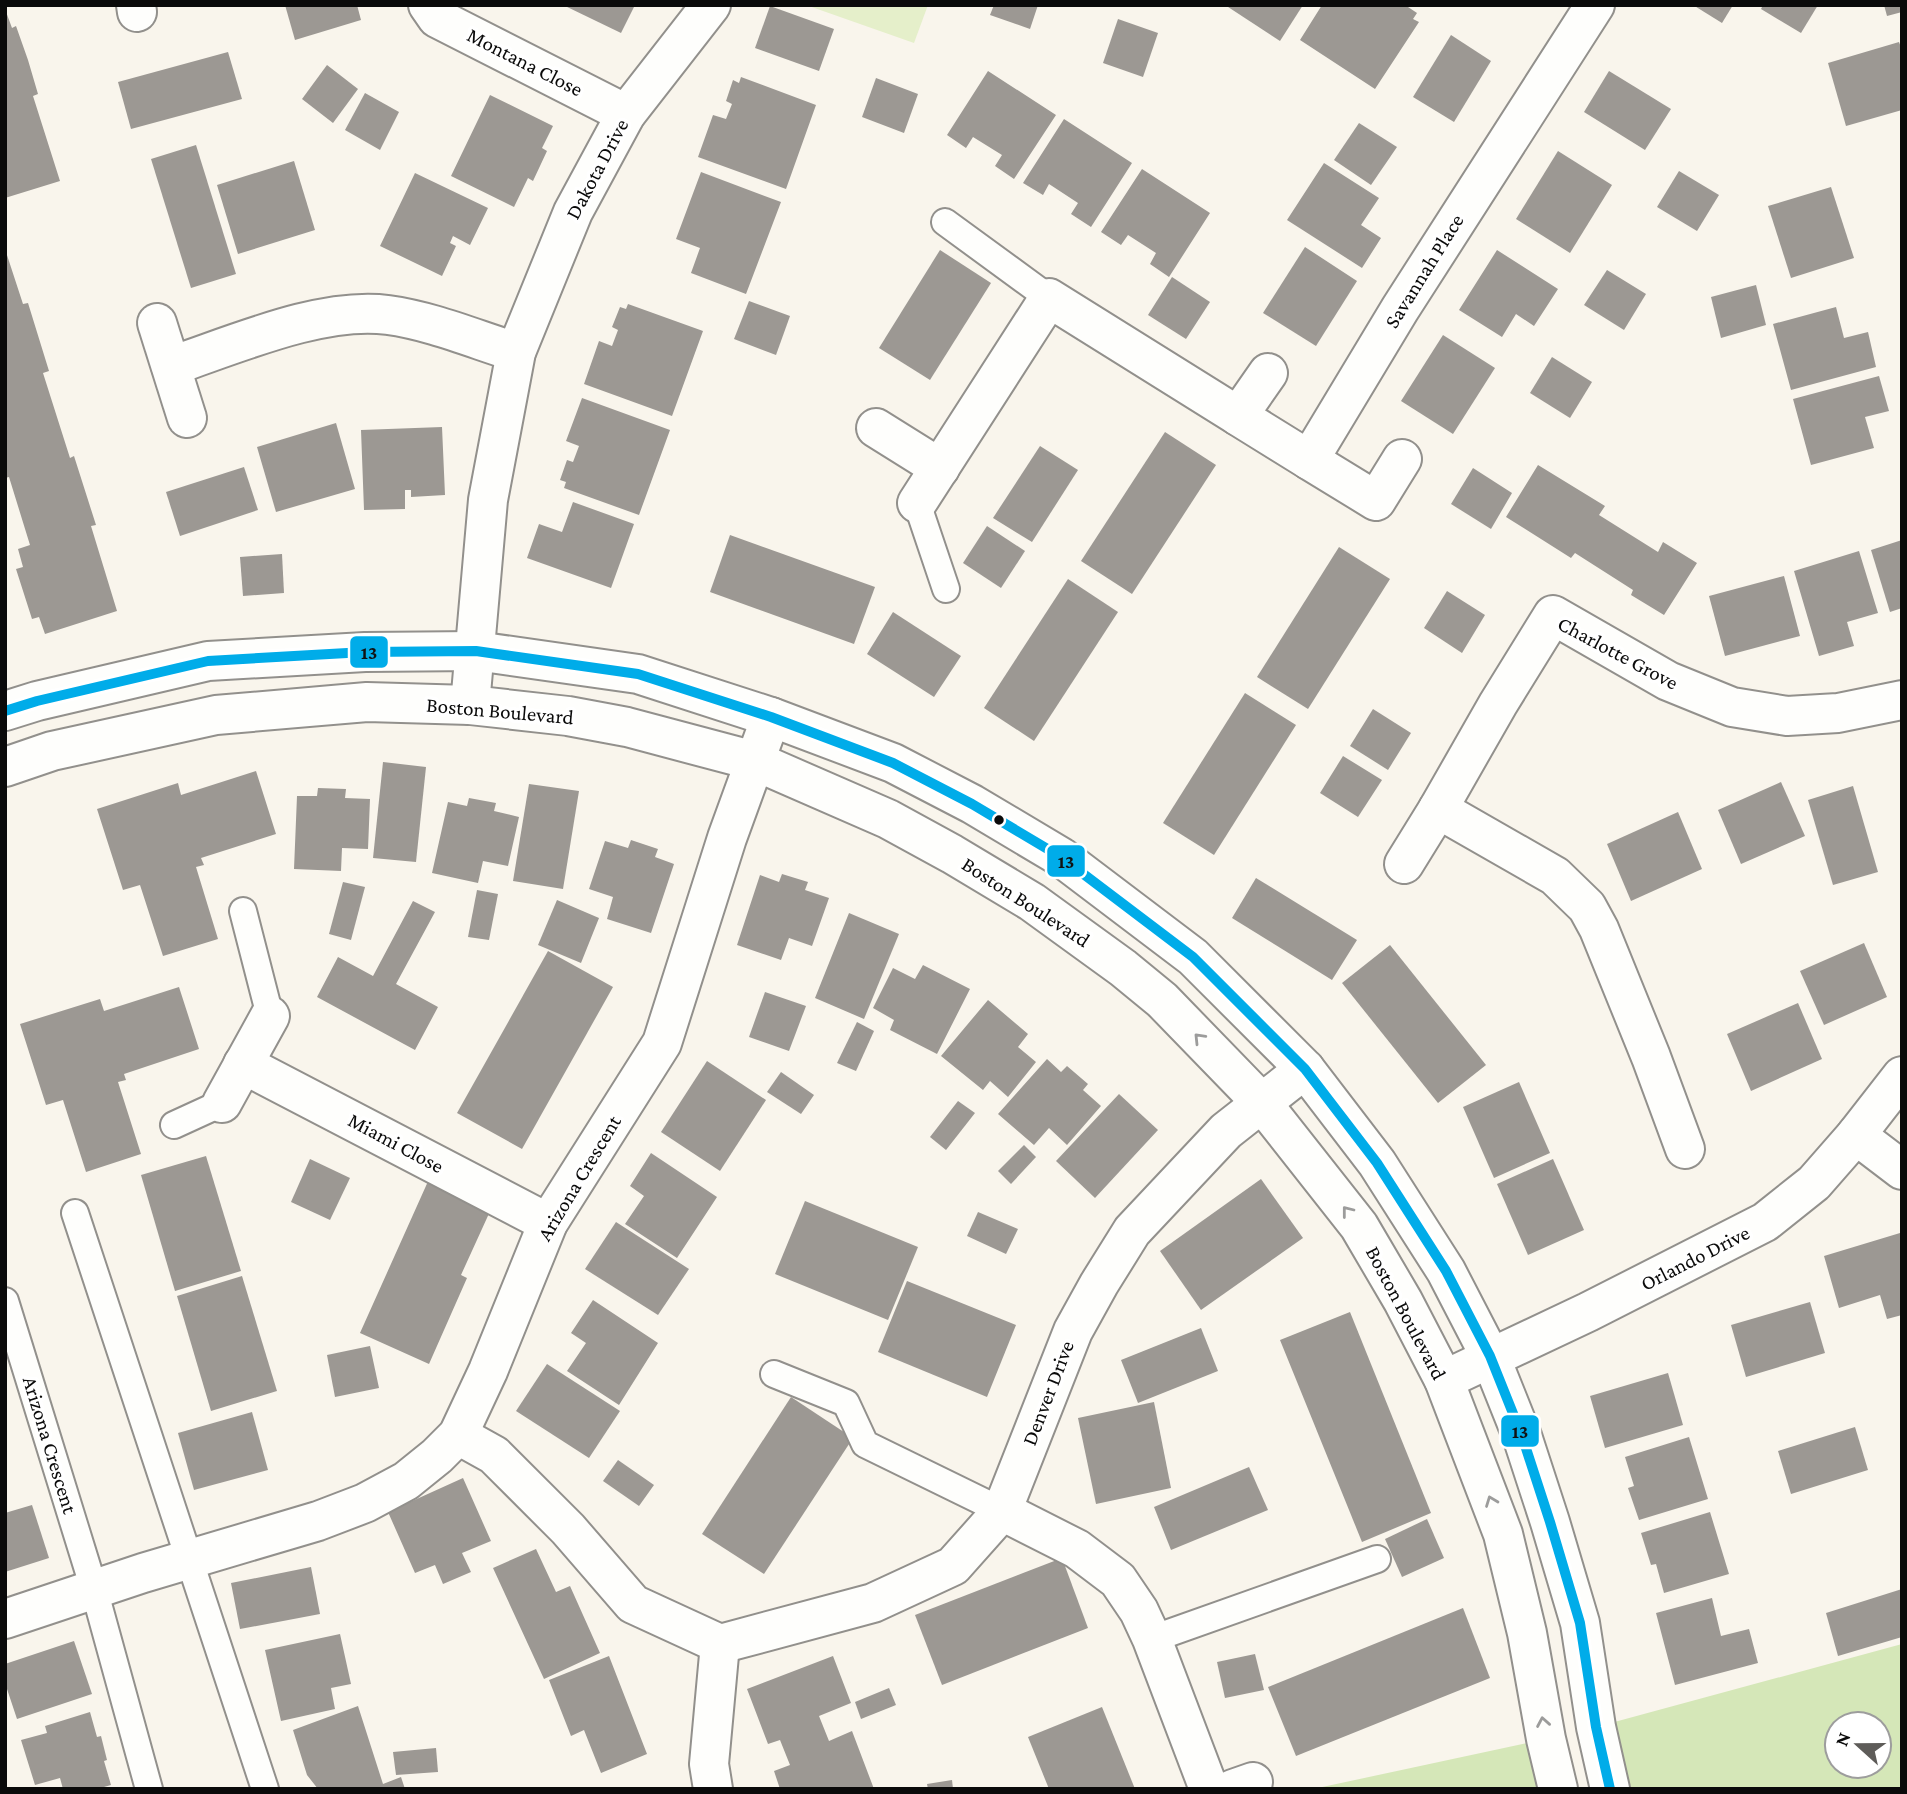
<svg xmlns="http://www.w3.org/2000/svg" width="1907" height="1794" font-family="'Crimson Pro',serif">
  <rect width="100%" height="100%" fill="#f9f5ec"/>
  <polygon fill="#e5efca" points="806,5 928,5 914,43"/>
  <g fill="#d5e7b8" fill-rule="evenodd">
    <path d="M1902 1644V1789H1620L1596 1727ZM1837 1724H1879V1766H1837Z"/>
    <polygon points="1546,1739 1558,1789 1313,1789"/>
  </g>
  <g fill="#9c9893">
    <polygon points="285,5 357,5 361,20 295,40"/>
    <polygon points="563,5 635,5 621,33"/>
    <polygon points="994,5 1038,5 1030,29 990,15"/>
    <polygon points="1225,5 1303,5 1280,41"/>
    <polygon points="1322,5 1405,5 1417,13 1413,19 1419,22 1375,89 1300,40"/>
    <polygon points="1693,5 1733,5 1722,23"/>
    <polygon points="1763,5 1818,5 1801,33 1761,9"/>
    <polygon points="1884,5 1902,5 1902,12 1887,16"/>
    <polygon points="770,6 834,29 819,71 755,48"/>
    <polygon points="5,9 12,28 16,26 28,60 38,94 33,96 60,181 5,198"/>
    <polygon points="1118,19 1158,33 1143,77 1103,63"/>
    <polygon points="1451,35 1491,61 1454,122 1413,97"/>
    <polygon points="1899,42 1902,50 1902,110 1846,126 1828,63"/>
    <polygon points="228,52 242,99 131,129 118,82"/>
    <polygon points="327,65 358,89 333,123 302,99"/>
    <polygon points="988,71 1056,115 1014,179 995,166 1002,155 973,137 966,148 947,135"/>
    <polygon points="1609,71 1671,109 1645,150 1584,112"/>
    <polygon points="741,77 816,105 786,189 698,157 713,115 726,119 732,104 726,101 733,80 739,83"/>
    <polygon points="876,78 918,94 904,133 862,117"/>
    <polygon points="365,93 399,112 380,150 345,130"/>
    <polygon points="490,95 553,126 542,148 547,151 533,181 528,178 514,207 451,176"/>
    <polygon points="1064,119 1132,163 1091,227 1071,214 1078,203 1049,184 1043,195 1023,183"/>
    <polygon points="1359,123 1397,147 1371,185 1334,160"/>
    <polygon points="196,145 236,274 191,288 151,159"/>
    <polygon points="1558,151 1612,185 1570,253 1516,219"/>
    <polygon points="294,161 315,230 238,254 217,185"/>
    <polygon points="1324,163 1379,198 1361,225 1381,238 1362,268 1287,220"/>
    <polygon points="1142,169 1210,213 1169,277 1150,264 1156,253 1128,235 1121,245 1101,232"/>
    <polygon points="1679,171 1719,195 1697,231 1657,207"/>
    <polygon points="701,172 781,202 746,294 691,273 700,248 676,239"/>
    <polygon points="415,173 488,208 470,245 453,236 450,243 456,246 442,276 380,246"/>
    <polygon points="1831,187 1854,258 1791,278 1768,206"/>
    <polygon points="1305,247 1357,281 1316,346 1263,313"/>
    <polygon points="940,250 991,283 930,380 879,348"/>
    <polygon points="1497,250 1558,289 1534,326 1516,314 1502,337 1459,310"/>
    <polygon points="6,252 23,304 28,303 49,371 43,373 70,458 74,456 96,525 91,526 117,611 45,634 39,617 32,619 16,569 23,567 18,549 30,545 9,477 5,478"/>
    <polygon points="1607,270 1646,294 1624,330 1584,305"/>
    <polygon points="1172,277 1210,302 1186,339 1148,315"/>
    <polygon points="1756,285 1766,325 1721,338 1711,297"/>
    <polygon points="749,301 790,316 776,355 734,339"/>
    <polygon points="628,304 703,331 672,416 584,384 599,341 612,346 618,330 612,327 620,307 626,309"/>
    <polygon points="1836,307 1844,338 1868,332 1876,367 1791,390 1773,324"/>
    <polygon points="1443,335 1495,368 1453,434 1401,401"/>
    <polygon points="1552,357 1592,382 1570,418 1530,393"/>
    <polygon points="1879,376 1889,411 1865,417 1874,448 1811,465 1793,399"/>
    <polygon points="582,398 670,430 639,515 564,488 566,482 560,480 567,460 573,462 579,446 566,441"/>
    <polygon points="336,423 355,489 276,512 257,447"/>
    <polygon points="442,427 445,495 411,497 411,490 405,490 405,509 364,510 361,430"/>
    <polygon points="1165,432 1216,465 1132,594 1081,561"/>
    <polygon points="1040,446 1078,470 1032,542 993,518"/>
    <polygon points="1538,465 1605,506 1599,515 1658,552 1663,542 1697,563 1664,615 1631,595 1633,590 1575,553 1571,558 1506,517"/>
    <polygon points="244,467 258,510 180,536 166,492"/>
    <polygon points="1473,468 1512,493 1491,529 1451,504"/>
    <polygon points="573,502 634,524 611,588 527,558 539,524 562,532"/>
    <polygon points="987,526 1025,551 1001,588 963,563"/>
    <polygon points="730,535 875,587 854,644 710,592"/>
    <polygon points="1902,540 1902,608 1890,612 1871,550"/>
    <polygon points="1339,547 1390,579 1308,709 1257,677"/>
    <polygon points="1859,551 1878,613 1847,622 1854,646 1819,656 1794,571"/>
    <polygon points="282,554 284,593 243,596 240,557"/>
    <polygon points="1784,576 1800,636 1725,656 1709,596"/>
    <polygon points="1068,579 1118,612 1034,741 984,708"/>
    <polygon points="1447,591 1485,615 1462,653 1424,628"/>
    <polygon points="893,612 961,656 934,697 867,654"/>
    <polygon points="1245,693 1296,725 1214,855 1163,823"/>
    <polygon points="1373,709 1411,733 1388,770 1350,746"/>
    <polygon points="1343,756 1382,780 1358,817 1320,793"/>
    <polygon points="383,762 426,767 416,862 373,858"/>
    <polygon points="256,771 276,834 201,858 204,865 196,867 218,939 163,956 140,885 123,890 97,809 178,783 181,795"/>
    <polygon points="1781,782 1805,836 1741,864 1718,810"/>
    <polygon points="529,784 579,791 563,889 513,881"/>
    <polygon points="1853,786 1878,872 1833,885 1808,800"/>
    <polygon points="318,788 346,789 345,798 370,799 368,849 342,848 341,871 294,869 297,796 317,796"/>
    <polygon points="469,798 496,803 494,811 519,817 508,866 483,861 478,883 432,873 448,802 467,806"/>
    <polygon points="1678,812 1702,869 1631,901 1607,844"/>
    <polygon points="631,840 658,849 655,857 674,864 651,933 607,919 613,897 589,889 605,841 628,848"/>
    <polygon points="782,874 808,882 805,890 829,898 812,946 789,938 781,960 737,945 760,875 779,882"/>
    <polygon points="1256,878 1357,940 1332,980 1232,918"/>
    <polygon points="343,882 365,887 351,940 329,934"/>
    <polygon points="477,890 498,894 489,940 468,937"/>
    <polygon points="557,900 599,918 581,963 538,945"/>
    <polygon points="413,901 435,912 396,984 438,1007 415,1050 317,997 338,957 373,976"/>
    <polygon points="849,913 899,934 864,1019 815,998"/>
    <polygon points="1864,943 1887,997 1824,1025 1800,971"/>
    <polygon points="1390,945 1486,1065 1438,1103 1342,983"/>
    <polygon points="548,951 613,987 522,1149 457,1113"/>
    <polygon points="923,965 970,989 937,1054 890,1030 894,1020 873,1008 893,968 915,979"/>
    <polygon points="179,987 199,1049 124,1074 126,1080 118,1082 141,1154 86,1172 63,1100 46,1105 20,1024 100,999 104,1011"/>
    <polygon points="765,992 806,1006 789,1051 749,1037"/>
    <polygon points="988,1000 1028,1034 1018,1047 1036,1062 1008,1097 990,1081 983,1090 941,1056"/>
    <polygon points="1798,1003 1822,1059 1751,1091 1727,1034"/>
    <polygon points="857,1022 874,1031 856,1071 837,1063"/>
    <polygon points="1047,1059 1061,1072 1067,1066 1088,1084 1083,1090 1101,1106 1067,1145 1049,1128 1034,1145 998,1114"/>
    <polygon points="707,1061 766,1100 720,1171 661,1132"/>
    <polygon points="781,1072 814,1095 801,1114 767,1092"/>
    <polygon points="1519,1082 1550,1153 1494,1178 1463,1107"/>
    <polygon points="1119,1094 1158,1130 1095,1198 1056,1161"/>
    <polygon points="958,1101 975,1113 946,1150 930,1137"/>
    <polygon points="1024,1145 1036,1157 1011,1184 998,1171"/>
    <polygon points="651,1153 717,1197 677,1258 625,1224 644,1196 630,1186"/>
    <polygon points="206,1156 241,1271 175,1291 141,1175"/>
    <polygon points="310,1159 350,1178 330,1220 291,1202"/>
    <polygon points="1553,1159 1584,1230 1528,1255 1497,1184"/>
    <polygon points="434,1168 497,1196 461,1275 467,1278 429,1364 360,1333"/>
    <polygon points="1261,1179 1303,1238 1201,1310 1160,1251"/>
    <polygon points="805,1201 918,1247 888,1320 775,1274"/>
    <polygon points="978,1212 1018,1229 1006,1254 967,1236"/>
    <polygon points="616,1222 689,1269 658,1315 585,1269"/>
    <polygon points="1900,1233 1902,1241 1902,1315 1887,1319 1880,1295 1839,1308 1824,1256"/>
    <polygon points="242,1276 277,1391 211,1411 177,1296"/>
    <polygon points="907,1281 1016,1325 987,1397 878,1352"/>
    <polygon points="593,1300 658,1343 619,1405 567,1371 586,1343 571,1333"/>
    <polygon points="1810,1302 1825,1353 1746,1377 1731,1325"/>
    <polygon points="1350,1312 1431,1513 1362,1542 1280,1340"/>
    <polygon points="1201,1328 1218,1371 1138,1403 1121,1360"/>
    <polygon points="370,1346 379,1388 335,1397 327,1355"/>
    <polygon points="547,1364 620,1411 589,1458 516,1411"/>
    <polygon points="1668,1373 1683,1425 1605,1448 1590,1396"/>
    <polygon points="791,1397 853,1438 764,1574 702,1534"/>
    <polygon points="1154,1402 1171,1488 1096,1504 1078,1418"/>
    <polygon points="252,1412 268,1470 194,1490 178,1433"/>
    <polygon points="1855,1427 1868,1470 1791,1494 1778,1451"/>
    <polygon points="1689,1437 1708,1499 1639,1520 1628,1488 1634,1486 1625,1457"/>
    <polygon points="618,1460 654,1485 639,1506 603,1481"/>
    <polygon points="1249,1467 1268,1510 1171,1550 1154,1507"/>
    <polygon points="463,1478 491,1541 462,1553 471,1572 443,1584 435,1565 415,1573 388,1512"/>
    <polygon points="32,1505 49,1558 5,1572 5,1513"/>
    <polygon points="1710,1512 1729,1574 1664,1593 1656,1564 1651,1565 1641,1533"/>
    <polygon points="1427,1519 1444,1558 1402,1577 1385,1539"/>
    <polygon points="536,1549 556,1592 570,1586 600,1653 544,1679 493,1568"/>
    <polygon points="1062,1558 1088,1628 942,1685 915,1615"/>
    <polygon points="311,1567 320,1614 240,1629 231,1583"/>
    <polygon points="1902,1589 1902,1637 1838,1656 1826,1613"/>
    <polygon points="1712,1598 1721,1636 1749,1629 1758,1663 1675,1685 1656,1613"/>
    <polygon points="1463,1608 1490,1678 1296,1756 1268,1687"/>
    <polygon points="340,1634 351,1684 331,1688 335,1709 281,1721 265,1650"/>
    <polygon points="74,1641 92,1694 17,1719 5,1683 5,1664"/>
    <polygon points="1255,1654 1264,1690 1225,1698 1217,1662"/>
    <polygon points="609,1656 647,1754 601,1773 584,1730 571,1736 549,1680"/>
    <polygon points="833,1656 851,1703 819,1716 829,1741 852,1731 874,1789 780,1789 774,1771 790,1765 780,1740 768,1744 747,1689"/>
    <polygon points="889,1688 896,1705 861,1719 855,1702"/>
    <polygon points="358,1706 383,1784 401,1777 405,1789 318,1789 307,1775 293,1730"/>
    <polygon points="1102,1707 1135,1789 1049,1789 1028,1737"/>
    <polygon points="90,1712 97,1737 101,1736 107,1760 104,1761 111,1785 97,1789 63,1789 60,1778 35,1785 21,1740 47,1733 45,1726"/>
    <polygon points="436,1748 438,1772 396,1775 393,1752"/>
    <polygon points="952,1780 953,1789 928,1789 927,1784"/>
  </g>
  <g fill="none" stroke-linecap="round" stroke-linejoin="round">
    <g stroke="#92908c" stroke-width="30">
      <g id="service">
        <polyline points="945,222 1049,298"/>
        <polyline points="917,503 946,589"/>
        <polyline points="243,911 270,1016"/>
        <polyline points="174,1125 222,1103"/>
        <polyline points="75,1213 265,1789"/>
        <polyline points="5,1301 94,1589 149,1789"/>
        <polyline points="774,1374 846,1403 865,1444 1002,1511"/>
        <polyline points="1152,1639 1377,1559"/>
      </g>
    </g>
    <g stroke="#92908c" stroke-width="42">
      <g id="minor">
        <polyline points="136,5 137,12"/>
        <polyline points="428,5 437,18 626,114"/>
        <polyline points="157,323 187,418"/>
        <path d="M171 366C234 345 322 306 388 315 432 321 474 339 516 352"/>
        <polyline points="1238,416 1309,460 1400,309 1595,5"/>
        <polyline points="876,428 940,468"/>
        <polyline points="1309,460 1376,501 1402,459"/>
        <polyline points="917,503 1049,298 1238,416 1268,373"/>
        <polyline points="470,705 488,500 516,352 573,212 626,114 711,5"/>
        <polyline points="1404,864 1438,809"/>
        <polyline points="243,1064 548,1223"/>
        <polyline points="222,1103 270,1016"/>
        <polyline points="1856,1135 1902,1170"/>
        <polyline points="1685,1149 1651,1057 1599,929 1587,907 1555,876 1438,809 1498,704 1553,615 1668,681 1732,707 1787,716 1838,713 1902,700"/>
        <polyline points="1444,1380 1588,1312 1765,1222 1814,1183 1856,1135 1902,1076"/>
        <polyline points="458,1435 494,1455 568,1529 633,1604 720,1644 873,1603 953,1566 1002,1511 1073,1331 1099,1284 1132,1231 1226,1131 1305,1069"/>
        <polyline points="1002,1511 1077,1549 1118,1580 1139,1611 1152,1639 1209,1789"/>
        <polyline points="5,1619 143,1573 318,1521 365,1503 406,1481 437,1456 458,1435 488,1371 548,1223 662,1043 727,838 771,717"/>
        <polyline points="713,1789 709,1764 720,1644"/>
        <polyline points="1233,1789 1253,1782"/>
      </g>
    </g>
    <g stroke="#92908c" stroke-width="42">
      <g id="tertiary">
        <polyline points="5,711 37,701 208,661 365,652 476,651 638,674 771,717 893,763 972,804 1061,857 1193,957 1305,1069 1377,1163 1446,1271 1490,1356 1522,1436 1550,1522 1580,1623 1596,1727 1610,1789"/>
        <polyline points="5,767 52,751 216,715 367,702 470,705 568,716 627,727 755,761 888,819 952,854 1032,902 1123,968 1162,1000 1262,1103 1359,1226 1403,1301 1444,1380 1503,1534 1527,1633 1546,1739 1558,1789"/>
      </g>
    </g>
    <use href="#service" stroke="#fefefc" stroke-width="26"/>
    <use href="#minor" stroke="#fefefc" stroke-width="38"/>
    <use href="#tertiary" stroke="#fefefc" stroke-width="38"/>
    <g stroke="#fff" stroke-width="16">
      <polyline id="bus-1" points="5,711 37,701 208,661 365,652 476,651 638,674 771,717 893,763 972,804 1061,857 1193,957 1305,1069 1377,1163 1446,1271 1490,1356 1522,1436 1550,1522 1580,1623 1596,1727 1610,1789"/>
    </g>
    <use href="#bus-1" stroke="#00ace9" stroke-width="10"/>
  </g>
  <defs><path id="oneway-chevron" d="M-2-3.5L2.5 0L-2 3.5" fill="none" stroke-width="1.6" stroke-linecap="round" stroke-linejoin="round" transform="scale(1.75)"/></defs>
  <g stroke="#9c9c9b">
    <use href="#oneway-chevron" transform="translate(1199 1038) rotate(-134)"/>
    <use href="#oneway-chevron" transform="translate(1347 1211) rotate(-128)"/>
    <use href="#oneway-chevron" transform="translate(1491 1501) rotate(-111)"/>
    <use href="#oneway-chevron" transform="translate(1543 1722) rotate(-100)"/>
  </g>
  <circle fill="#0a0a0a" stroke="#fff" stroke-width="2.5" cx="999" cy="820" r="6"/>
  <g text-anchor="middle" stroke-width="7" stroke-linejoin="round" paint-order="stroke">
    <g font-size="21" fill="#0a0a0a" stroke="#fff">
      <text transform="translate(525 62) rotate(27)" y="7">Montana Close</text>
      <text transform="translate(597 169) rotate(-62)" y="7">Dakota Drive</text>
      <text transform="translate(1424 271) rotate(-58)" y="7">Savannah Place</text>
      <text transform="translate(1618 653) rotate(28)" y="7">Charlotte Grove</text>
      <text transform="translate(500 711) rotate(5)" y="7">Boston Boulevard</text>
      <text transform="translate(1026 902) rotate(33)" y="7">Boston Boulevard</text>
      <text transform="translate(396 1143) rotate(28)" y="7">Miami Close</text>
      <text transform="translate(579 1178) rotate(-59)" y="7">Arizona Crescent</text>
      <text transform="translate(1695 1258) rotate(-27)" y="7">Orlando Drive</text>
      <text transform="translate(1406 1313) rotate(62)" y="7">Boston Boulevard</text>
      <text transform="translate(1048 1393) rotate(-69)" y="7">Denver Drive</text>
      <text transform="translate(50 1445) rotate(73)" y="7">Arizona Crescent</text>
    </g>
  </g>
  <g stroke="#fff" stroke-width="2.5">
    <rect x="349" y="635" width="40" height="34" rx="7" fill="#00ace9"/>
    <rect x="1046" y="844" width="40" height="34" rx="7" fill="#00ace9"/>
    <rect x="1500" y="1414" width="40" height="34" rx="7" fill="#00ace9"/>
  </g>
  <g font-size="19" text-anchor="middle" font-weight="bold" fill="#111">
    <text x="369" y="659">13</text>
    <text x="1066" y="868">13</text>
    <text x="1520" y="1438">13</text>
  </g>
  <rect width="1907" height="1794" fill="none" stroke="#0a0a0a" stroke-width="14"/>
  <g transform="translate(1858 1745) rotate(291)"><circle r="33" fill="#ffffff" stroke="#9d9d9d" stroke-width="2"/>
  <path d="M0-5L12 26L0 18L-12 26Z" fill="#5e5c59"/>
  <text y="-10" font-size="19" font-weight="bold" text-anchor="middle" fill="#0a0a0a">N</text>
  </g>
</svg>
